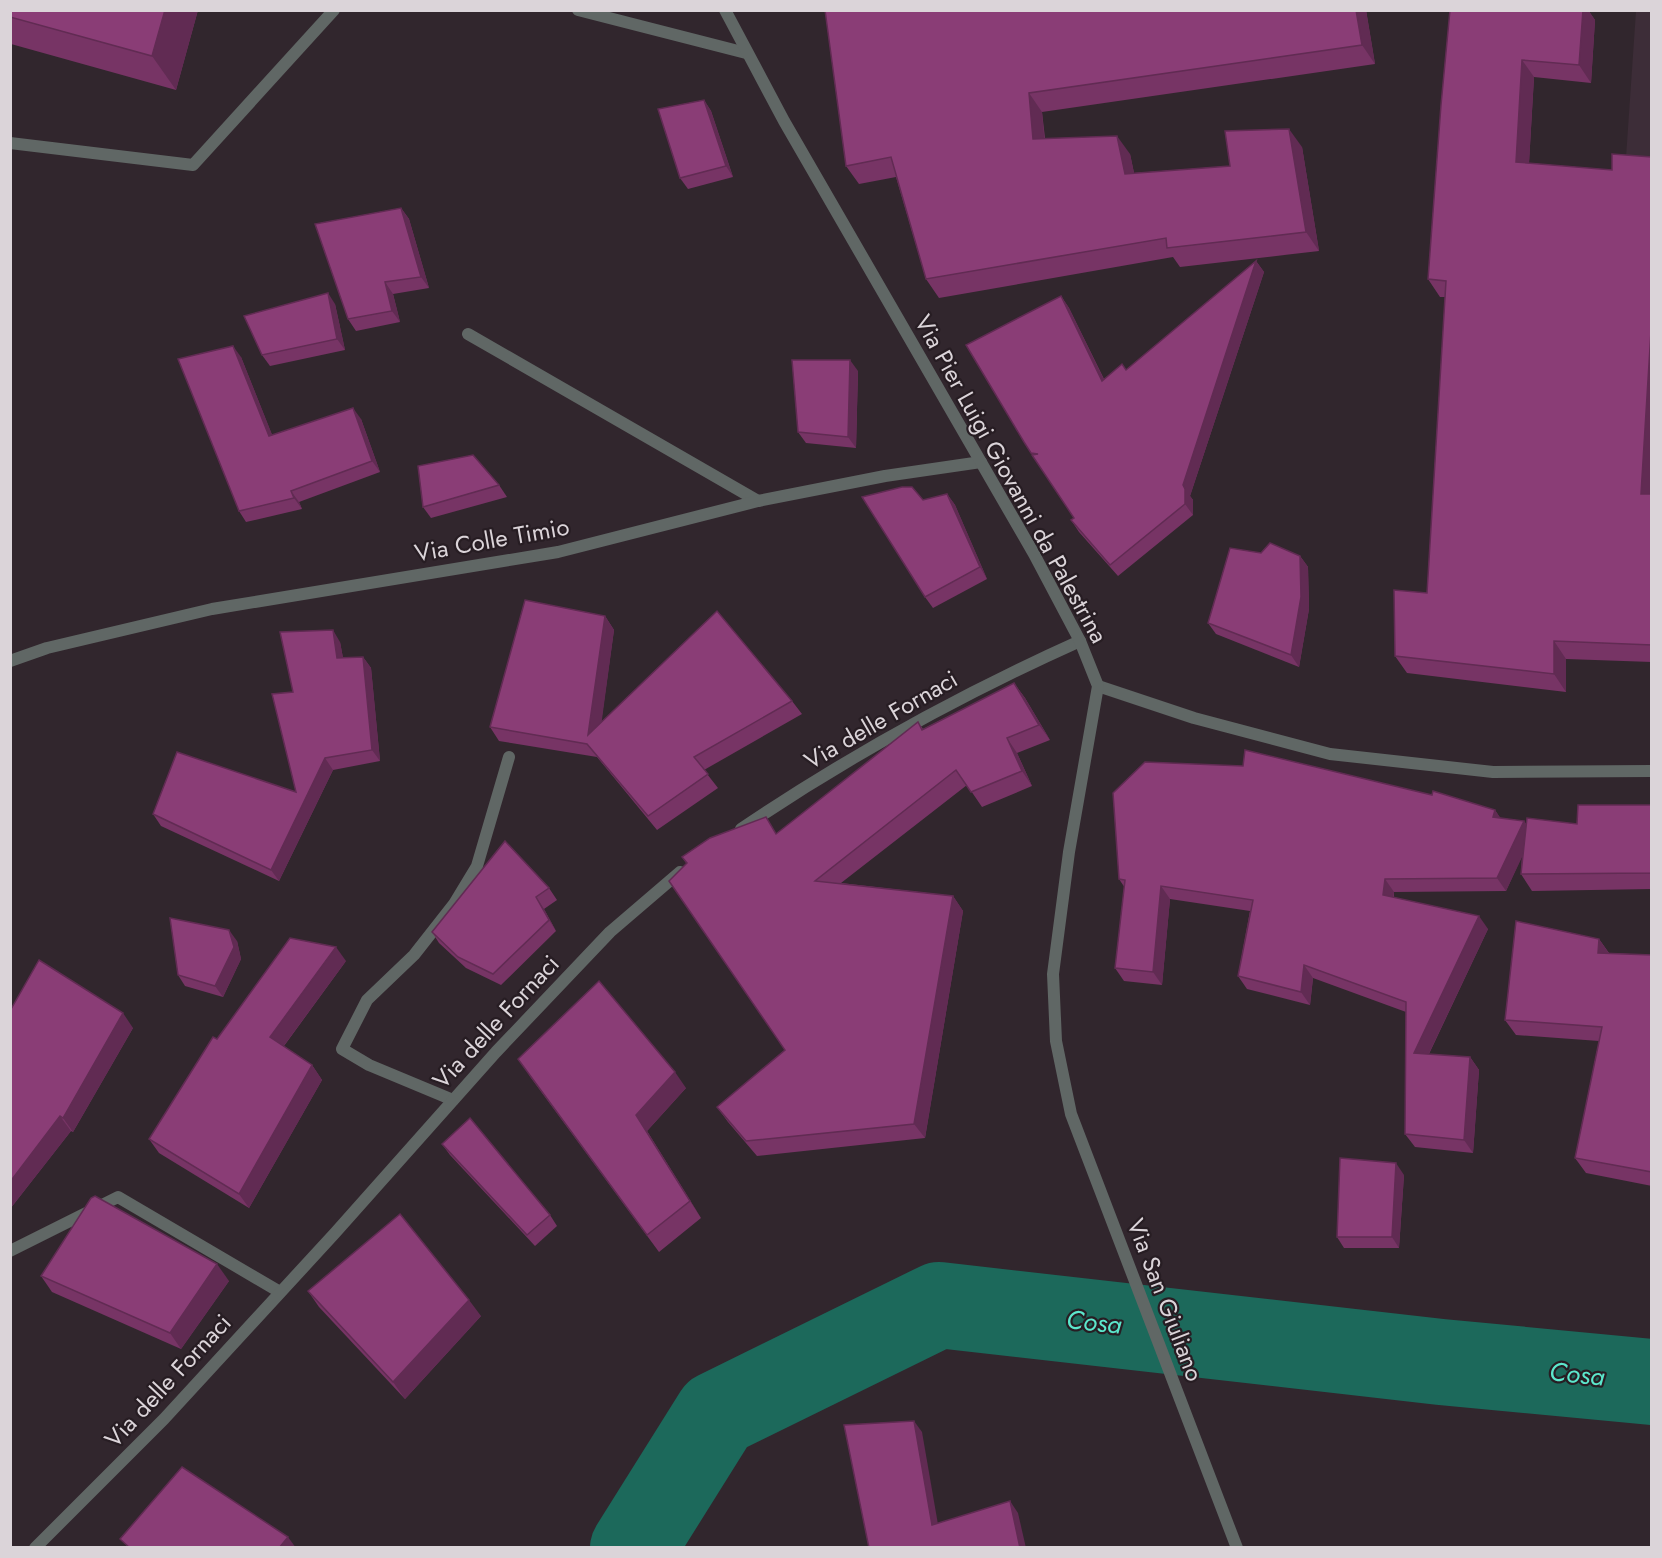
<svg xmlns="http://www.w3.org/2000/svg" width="1662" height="1558" font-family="Jost,sans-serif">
  <rect width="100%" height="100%" fill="#31262d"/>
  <polygon fill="#3d2d38" points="1636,11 1651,11 1651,172 1625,172"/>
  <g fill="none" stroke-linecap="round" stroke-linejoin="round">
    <polyline stroke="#1c695b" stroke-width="86" points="633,1548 717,1414 939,1305 1441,1362 1652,1382"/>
    <g stroke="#606765" stroke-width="12">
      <polyline points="10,143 193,165 334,10"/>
      <polyline points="468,334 758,501"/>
      <polyline points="453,1100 369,1065 342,1049 367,1000 414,955 454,904 477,866 509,757"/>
      <polyline points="10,1251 118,1197 280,1292"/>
    </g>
    <g stroke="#606765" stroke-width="12">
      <polyline points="578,10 746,53"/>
      <polyline points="10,661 47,648 212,609 558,552 758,501 885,476 981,462"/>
      <polyline points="1098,686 1194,718 1330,754 1493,772 1652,771"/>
      <path d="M741 829C849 756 962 694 1080 641"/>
      <polyline points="35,1548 164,1419 335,1233 496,1052 610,932 680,872"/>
    </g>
    <polyline stroke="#606765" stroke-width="12" points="725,10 784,121 1034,554 1080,641 1098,686 1069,852 1053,974 1056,1041 1071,1114 1237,1548"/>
  </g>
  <g fill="#773465">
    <polygon points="10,10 198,10 176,90 11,44 10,45"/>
    <polygon points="825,10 1366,10 1375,64 1042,112 1045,138 1130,154 1134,173 1230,166 1302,147 1319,251 1180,267 1173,257 939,298 926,279 896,177 859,184 846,166"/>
    <polygon points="1450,10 1588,10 1595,20 1591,83 1534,77 1529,163 1612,170 1652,157 1652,662 1566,659 1566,692 1407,673 1395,656 1427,593 1445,297 1440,297 1428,279"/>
    <polygon points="704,100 711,111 733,177 688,189 680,178"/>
    <polygon points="401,208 409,219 429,288 393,294 400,322 356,331 348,319"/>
    <polygon points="1256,261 1264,272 1190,496 1193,500 1193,515 1118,576 1079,532 1071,520 1074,518 1024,442 1061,296 1069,308 1104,379 1126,370"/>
    <polygon points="335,304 345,350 270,366 262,355"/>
    <polygon points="241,357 272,435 361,419 380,472 299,502 302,509 246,522 239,511"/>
    <polygon points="858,371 856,448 806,443 798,432"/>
    <polygon points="499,485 507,497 431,518 423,507"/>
    <polygon points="947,494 955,505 987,579 933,608 925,597 923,500"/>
    <polygon points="1261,553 1300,556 1308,567 1309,609 1299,667 1216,634 1208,623"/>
    <polygon points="605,616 614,630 601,723 792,701 802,714 704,770 718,788 657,830 597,757 499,741 490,727"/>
    <polygon points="340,642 343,658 363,657 371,668 380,761 333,770 279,881 161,826 153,814 296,792"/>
    <polygon points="1014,683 1025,698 1050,740 1017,753 1032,786 982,807 967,785 841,883 953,896 963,911 925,1138 757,1156 728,1122 717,1107 785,1050 686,863 682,857 777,833 918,722 923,729"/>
    <polygon points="1652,805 1652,889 1532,891 1521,874 1522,856 1506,891 1394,892 1394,897 1488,929 1429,1054 1470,1057 1479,1070 1473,1153 1415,1147 1405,1134 1406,1012 1313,978 1310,1005 1247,989 1238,976 1250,911 1170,899 1162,985 1124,981 1115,968 1125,888 1119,879 1495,810 1500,818 1524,821 1526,824 1577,824"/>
    <polygon points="549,888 557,900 544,909 556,931 501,985 466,968 439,943 432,932"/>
    <polygon points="1599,939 1609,953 1652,955 1652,1186 1586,1173 1575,1158 1599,1041 1516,1035 1505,1020"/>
    <polygon points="237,941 241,959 223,997 185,986 178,975"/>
    <polygon points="346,961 284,1046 312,1065 322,1080 249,1208 159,1153 149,1139 217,1039"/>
    <polygon points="10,1011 133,1028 73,1132 71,1131 10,1209"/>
    <polygon points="529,1075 686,1088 647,1131 701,1218 659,1252"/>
    <polygon points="442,1144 550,1215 557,1226 535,1246 450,1155"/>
    <polygon points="1404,1175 1399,1248 1344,1248 1337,1237"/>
    <polygon points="41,1276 229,1281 181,1349 52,1292"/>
    <polygon points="308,1291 481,1316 405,1399 319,1307"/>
  </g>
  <g fill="#612b53">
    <polygon points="165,10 198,10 176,90 152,56"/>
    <polygon points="1356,10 1366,10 1375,64 1362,45"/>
    <polygon points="1583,10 1588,10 1595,20 1591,83 1579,65"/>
    <polygon points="1522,60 1534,77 1528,180 1516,162"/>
    <polygon points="1029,93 1042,112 1046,157 1033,139"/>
    <polygon points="704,100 711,111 733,177 726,166"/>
    <polygon points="1289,129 1302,147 1319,251 1306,232"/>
    <polygon points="1117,136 1130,154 1138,192 1125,174"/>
    <polygon points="401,208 409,219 429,288 421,277"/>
    <polygon points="1256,261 1264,272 1190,496 1193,500 1193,515 1185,504 1183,485"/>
    <polygon points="385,282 393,294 400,322 392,311"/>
    <polygon points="328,293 335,304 345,350 337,339"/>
    <polygon points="1061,296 1069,308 1110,392 1102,381"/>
    <polygon points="1652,315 1652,509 1641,494"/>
    <polygon points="233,346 241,357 277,447 269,436"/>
    <polygon points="850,360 858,371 856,448 848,437"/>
    <polygon points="353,408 361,419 380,472 372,461"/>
    <polygon points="291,491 299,502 302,509 294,498"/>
    <polygon points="947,494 955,505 987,579 980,567"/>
    <polygon points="1300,556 1308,567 1309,609 1299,667 1291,655"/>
    <polygon points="605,616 614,630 598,749 588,735"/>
    <polygon points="333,630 340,642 345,669 337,658"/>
    <polygon points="1554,641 1566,659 1566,692 1554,674"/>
    <polygon points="363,657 371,668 380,761 372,750"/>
    <polygon points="1014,683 1025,698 1050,740 1039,725"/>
    <polygon points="1007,738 1017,753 1032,786 1022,771"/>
    <polygon points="325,758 333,770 279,881 271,870"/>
    <polygon points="1495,810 1504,823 1493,817"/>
    <polygon points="1524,821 1533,834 1506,891 1497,878"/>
    <polygon points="1385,879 1394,892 1392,908 1383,895"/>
    <polygon points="1161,886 1170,899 1162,985 1153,972"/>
    <polygon points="953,896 963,911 925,1138 914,1124"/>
    <polygon points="536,897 544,909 556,931 549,920"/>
    <polygon points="1479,916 1488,929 1423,1066 1414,1053"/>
    <polygon points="229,930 237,941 241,959 223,997 215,986"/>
    <polygon points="1599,939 1610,955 1598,953"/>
    <polygon points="336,947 346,961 280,1051 270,1037"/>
    <polygon points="1304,965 1313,978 1310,1005 1301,992"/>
    <polygon points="123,1013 133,1028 73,1132 63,1118"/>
    <polygon points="1470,1057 1479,1070 1473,1153 1464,1140"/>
    <polygon points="312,1065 322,1080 249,1208 239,1194"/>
    <polygon points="675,1072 686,1088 647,1131 701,1218 690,1201 636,1115"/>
    <polygon points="60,1116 71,1131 10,1209 10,1182"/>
    <polygon points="1396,1163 1404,1175 1399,1248 1392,1237"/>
    <polygon points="217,1264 229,1281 181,1349 170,1333"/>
    <polygon points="469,1300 481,1316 405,1399 393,1382"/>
    <polygon points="914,1421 922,1432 940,1536 932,1525"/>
    <polygon points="1010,1501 1018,1513 1026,1548 1020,1548"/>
    <polygon points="288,1537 296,1548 279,1548"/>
  </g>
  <g fill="#8a3d76" stroke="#612b53" stroke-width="1.5">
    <polygon points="10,10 165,10 152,56 10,17"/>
    <polygon points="825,10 1356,10 1362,45 1029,93 1033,139 1117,136 1125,174 1230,166 1225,131 1289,129 1306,232 1167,248 1166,238 926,279 891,157 846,166"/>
    <polygon points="1450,10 1583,10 1579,65 1522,60 1516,162 1612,170 1612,154 1652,157 1652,315 1641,494 1652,494 1652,645 1554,641 1554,674 1395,656 1394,590 1427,593 1446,281 1428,279 1441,105"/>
    <polygon points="704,100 726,166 680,178 658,109"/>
    <polygon points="401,208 421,277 385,282 392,311 348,319 315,224"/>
    <polygon points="1256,261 1183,485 1185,489 1185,504 1110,565 1071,520 1074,518 1032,455 1038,454 1031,453 1024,442 966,345 1061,296 1102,381 1122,364 1126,370"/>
    <polygon points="328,293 337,339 262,355 244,316"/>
    <polygon points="233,346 269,436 353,408 372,461 291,491 294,498 239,511 178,359"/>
    <polygon points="792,360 850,360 848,437 798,432"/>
    <polygon points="473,455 499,485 423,507 418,466"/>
    <polygon points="902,487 912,487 923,500 947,494 980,567 925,597 862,497"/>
    <polygon points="1270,543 1300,556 1301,597 1291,655 1208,623 1230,548 1261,553"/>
    <polygon points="525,600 605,616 588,735 717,611 792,701 694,757 708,774 648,816 587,744 490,727"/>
    <polygon points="333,630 337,658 363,657 372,750 325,758 271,870 153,814 177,752 296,792 272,694 293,692 280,632"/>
    <polygon points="1014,683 1039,725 1007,738 1022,771 971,792 956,770 815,881 953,896 914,1124 746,1141 717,1107 785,1050 669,881 687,863 682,857 710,838 766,817 776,834 918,722 922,730"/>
    <polygon points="1245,750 1432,795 1433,791 1495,810 1493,817 1524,821 1497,878 1385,879 1383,895 1479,916 1414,1053 1470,1057 1464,1140 1405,1134 1406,1002 1304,965 1301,992 1238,976 1253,900 1161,886 1153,972 1115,968 1125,880 1119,879 1113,793 1145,762 1243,766"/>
    <polygon points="1578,805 1652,805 1652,873 1521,874 1527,818 1577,824"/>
    <polygon points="505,841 549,888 536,897 549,920 493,974 458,957 432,932"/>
    <polygon points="170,918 229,930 234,947 215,986 178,975"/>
    <polygon points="1516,921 1599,939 1598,953 1652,955 1652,1172 1575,1158 1602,1027 1505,1020"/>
    <polygon points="290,938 336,947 270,1037 312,1065 239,1194 149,1139 213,1037 217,1039"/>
    <polygon points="39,960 123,1013 63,1118 60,1116 10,1182 10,1011"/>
    <polygon points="599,981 675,1072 636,1115 690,1201 647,1235 518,1059"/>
    <polygon points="470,1118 550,1215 527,1235 442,1144"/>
    <polygon points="1340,1158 1396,1163 1392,1237 1337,1237"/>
    <polygon points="95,1196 217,1264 170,1333 41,1276 91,1198"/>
    <polygon points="400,1214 469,1300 393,1382 308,1291"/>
    <polygon points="914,1421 932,1525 1010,1501 1020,1548 869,1548 844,1425"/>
    <polygon points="182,1467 288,1537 279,1548 130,1548 120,1539"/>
  </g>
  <g text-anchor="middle" stroke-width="4.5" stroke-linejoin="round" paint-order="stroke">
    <g font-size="24" fill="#dbd4d9" stroke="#271d23">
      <text transform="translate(1011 479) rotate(61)" y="8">Via Pier Luigi Giovanni da Palestrina</text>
      <text transform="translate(492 540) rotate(-10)" y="8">Via Colle Timio</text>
      <text transform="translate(881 720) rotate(-30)" y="8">Via delle Fornaci</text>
      <text transform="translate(496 1022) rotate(-47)" y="8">Via delle Fornaci</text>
      <text transform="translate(1165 1300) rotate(69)" y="8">Via San Giuliano</text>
      <text transform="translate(168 1381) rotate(-47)" y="8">Via delle Fornaci</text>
    </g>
    <g font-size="26" font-style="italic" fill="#5ce7cc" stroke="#271d23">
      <text transform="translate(1094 1322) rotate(6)" y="9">Cosa</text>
      <text transform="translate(1577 1374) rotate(6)" y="9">Cosa</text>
    </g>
  </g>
  <rect width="1662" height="1558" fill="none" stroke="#dbd4d9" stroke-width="24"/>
</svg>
